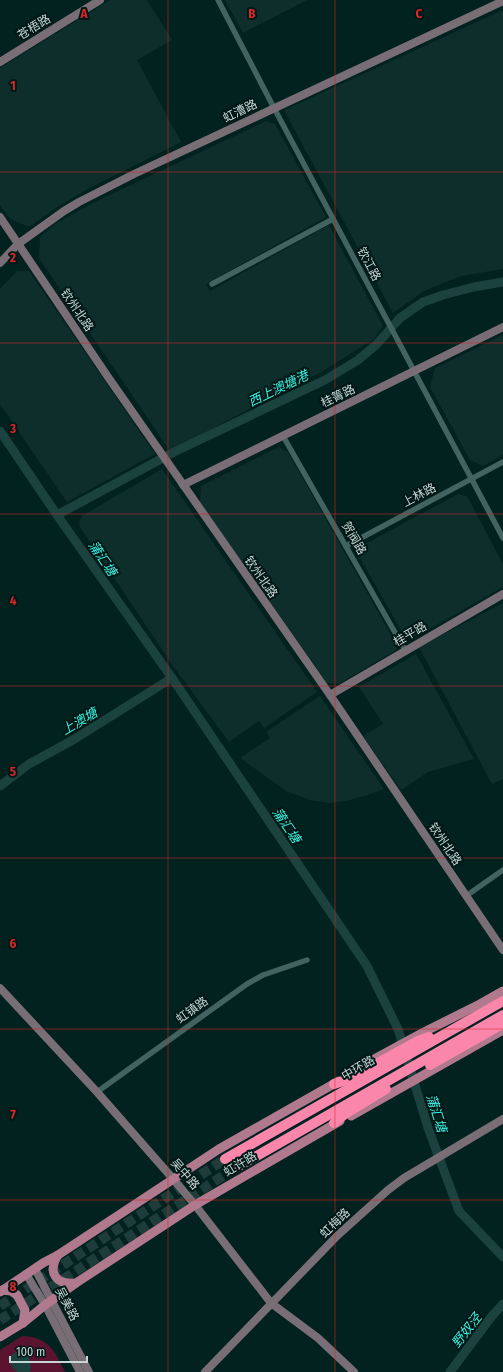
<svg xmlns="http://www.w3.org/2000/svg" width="503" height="1372" font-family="'Fira Sans Condensed','Noto Sans SC',sans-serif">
  <rect width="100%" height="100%" fill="#01221f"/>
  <g fill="#0d2e2b">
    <polygon points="110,0 147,0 172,40 137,60 181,142 91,187 54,209 29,227 10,219 0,205 0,68"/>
    <polygon points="225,0 307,0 243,33"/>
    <polygon points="503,10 503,269 461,276 424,291 393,313 284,110"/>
    <polygon points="266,121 275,124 326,217 206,284 210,291 329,225 383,326 374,339 323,371 270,398 170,451 39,258 40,237 56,223 95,202"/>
    <polygon points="17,271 29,271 155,454 67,502 0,404 0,289"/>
    <polygon points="503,335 503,455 483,466 470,460 430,387 435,368"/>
    <polygon points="279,447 288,452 396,644 396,650 339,684 327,683 200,502 201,486"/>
    <polygon points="162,469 317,692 264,728 259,721 229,742 173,666 80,527 79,522 82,516"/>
    <polygon points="458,494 467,496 503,564 503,587 417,636 403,634 360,558 365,544"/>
    <polygon points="503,603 503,779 492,784 419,647"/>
    <polygon points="416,654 474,759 428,772 401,790 363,736 383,724 359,687"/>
    <polygon points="320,696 384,789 365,796 346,801 329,803 310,800 286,791 240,758 270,738 266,732"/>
  </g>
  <path fill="#5a1430" d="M22 1336C49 1337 54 1350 65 1372H0V1350Z"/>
  <polygon fill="#1b423e" points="18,1350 28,1353 31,1367 30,1372 17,1372 12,1367 8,1358"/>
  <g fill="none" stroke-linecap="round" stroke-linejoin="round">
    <g stroke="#1b423e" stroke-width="9">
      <polyline points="0,431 57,515 172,678 367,966 398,1029 428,1128 459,1211 503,1257"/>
      <polyline points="57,515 174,452 325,380 358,360 376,345 400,318 423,302 443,295 474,287 503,282"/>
      <polyline points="0,786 29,764 73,740 172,678"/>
      <polyline points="450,1372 492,1316 503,1304"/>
    </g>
    <g stroke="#1e3d3a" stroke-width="10" stroke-dasharray="10 5" stroke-linecap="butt">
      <polyline points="0,1306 225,1159"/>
      <polyline points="0,1320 232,1170"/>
    </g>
    <g stroke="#42635f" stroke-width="5.5">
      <polyline points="218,0 274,108 503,538"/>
      <polyline points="212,284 333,219"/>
      <polyline points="283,436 405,650"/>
      <polyline points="346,546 503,462"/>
      <polyline points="466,896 503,870"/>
      <polyline points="97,1092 247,984 263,975 307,960"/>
    </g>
    <g stroke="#796e76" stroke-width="8">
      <polyline points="0,62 100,0"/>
      <polyline points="0,217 108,377 330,695 503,950"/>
      <polyline points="0,263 18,244 64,211 79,202 134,174 503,1"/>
      <polyline points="183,485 503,327"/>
      <polyline points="330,695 503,594"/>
      <polyline points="0,988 97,1092 174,1180 195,1205 271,1303 318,1338 354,1372"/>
      <polyline points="35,1269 89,1372"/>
      <polyline points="26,1274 45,1305 80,1372"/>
      <polyline points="205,1372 338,1235 388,1190 404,1178 503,1119"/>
    </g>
    <g stroke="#b0798d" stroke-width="9">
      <polyline points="356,1069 424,1032 480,1004 503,991"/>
      <polyline points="351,1116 503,1030"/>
      <path d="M58 1255C47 1273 56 1285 76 1283"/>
      <polyline points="2,1290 11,1291 17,1295 25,1310 23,1323"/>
      <polyline points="0,1292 43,1263 58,1255 219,1149 339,1081"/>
      <polyline points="0,1337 23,1323 45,1305 76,1283 195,1205 340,1121"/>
    </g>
    <g stroke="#fa87ab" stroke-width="10">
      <polyline points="430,1065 499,1026 503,1020"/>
      <polyline points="334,1084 349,1079 418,1041 429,1037"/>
      <polyline points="334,1123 345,1114 386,1089"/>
      <polyline points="225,1159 503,1001"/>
      <polyline points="232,1170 503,1015"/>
    </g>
  </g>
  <path fill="none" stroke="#d62828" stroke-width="1" stroke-opacity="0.55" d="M168 0V1372M335 0V1372M0 172H503M0 343H503M0 514H503M0 686H503M0 858H503M0 1029H503M0 1200H503"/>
  <g text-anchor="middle" stroke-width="4" stroke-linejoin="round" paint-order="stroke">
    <g font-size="12" fill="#c5d7d4" stroke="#011816">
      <text transform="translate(34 27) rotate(-32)" y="4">苍梧路</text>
      <text transform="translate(240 111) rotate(-26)" y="4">虹漕路</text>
      <text transform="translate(369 264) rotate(62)" y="4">钦江路</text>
      <text transform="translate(77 310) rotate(56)" y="4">钦州北路</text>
      <text transform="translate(338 396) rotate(-26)" y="4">桂箐路</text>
      <text transform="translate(419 495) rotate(-28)" y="4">上林路</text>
      <text transform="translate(354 538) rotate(60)" y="4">贺阀路</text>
      <text transform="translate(261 577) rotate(55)" y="4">钦州北路</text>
      <text transform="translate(410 634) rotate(-30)" y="4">桂平路</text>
      <text transform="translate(445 844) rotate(56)" y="4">钦州北路</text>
      <text transform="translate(192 1010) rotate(-36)" y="4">虹镇路</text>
      <text transform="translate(358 1068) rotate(-30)" y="4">中环路</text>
      <text transform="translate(240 1164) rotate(-31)" y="4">虹许路</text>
      <text transform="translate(185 1174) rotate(49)" y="4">吴中路</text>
      <text transform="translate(335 1223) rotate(-44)" y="4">虹梅路</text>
      <text transform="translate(67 1304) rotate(62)" y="4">吴美路</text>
    </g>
    <g font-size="13" font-style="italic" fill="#38f0e0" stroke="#011816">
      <text transform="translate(278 388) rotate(-26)" y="5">西上澳塘港</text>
      <text transform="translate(103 558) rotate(56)" y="5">蒲汇塘</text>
      <text transform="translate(79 721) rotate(-31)" y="5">上澳塘</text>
      <text transform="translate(287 825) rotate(56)" y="5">蒲汇塘</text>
      <text transform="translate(437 1113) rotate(72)" y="5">蒲汇塘</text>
      <text transform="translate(466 1330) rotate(-52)" y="5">野奴泾</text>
    </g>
  </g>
  <g font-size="13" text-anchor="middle" font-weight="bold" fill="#d62828" stroke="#011816" stroke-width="4" stroke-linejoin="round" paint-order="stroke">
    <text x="84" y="18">A</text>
    <text x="252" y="18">B</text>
    <text x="419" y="18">C</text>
    <text x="13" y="90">1</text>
    <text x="13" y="262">2</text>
    <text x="13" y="433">3</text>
    <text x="13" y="605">4</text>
    <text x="13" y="776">5</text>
    <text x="13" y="948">6</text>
    <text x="13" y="1119">7</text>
    <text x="13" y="1291">8</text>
  </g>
  <path d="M10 1356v6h77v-6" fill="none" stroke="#c5d7d4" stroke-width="2"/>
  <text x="16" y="1356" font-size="12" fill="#c5d7d4" stroke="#011816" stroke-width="3" paint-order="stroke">100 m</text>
</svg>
